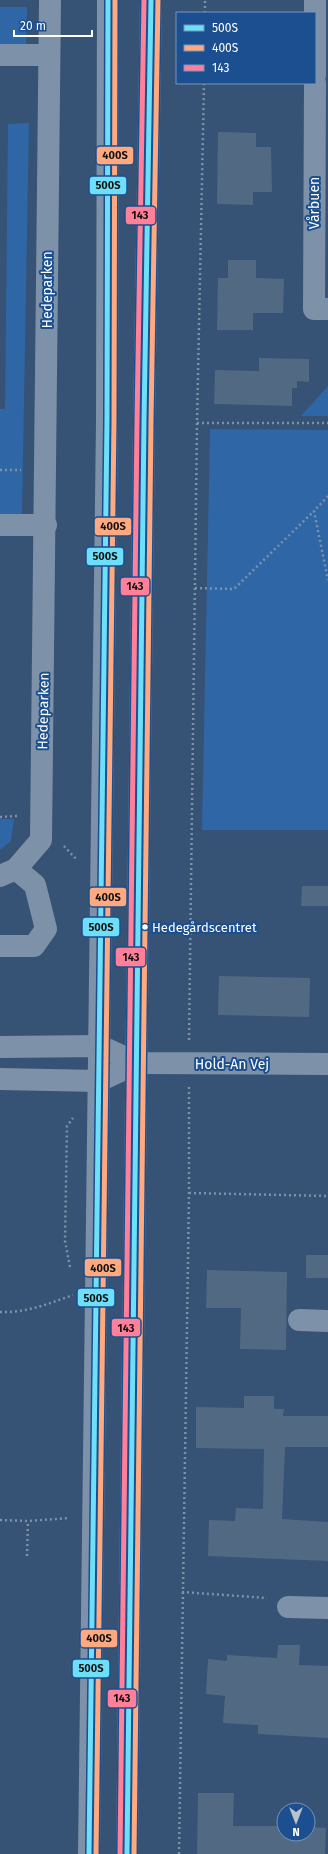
<svg xmlns="http://www.w3.org/2000/svg" width="328" height="1854" font-family="'Fira Sans',sans-serif">
  <rect width="100%" height="100%" fill="#365274"/>
  <g fill="#2f66a5">
    <polygon points="0,7 27,7 26,46 0,46"/>
    <polygon points="29,123 22,514 0,514 0,409 5,409 8,124"/>
    <polygon points="328,386 328,416 301,416"/>
    <polygon points="210,429 328,430 328,830 202,830"/>
    <polygon points="0,819 14,819 11,841 0,850"/>
  </g>
  <g fill="#526984">
    <polygon points="218,132 256,133 256,147 271,147 272,192 253,192 253,205 217,204"/>
    <polygon points="228,260 256,260 256,278 284,279 283,313 253,313 253,330 217,330 218,278 228,278"/>
    <polygon points="259,358 309,359 309,382 297,381 297,388 292,388 292,406 214,404 215,370 259,371"/>
    <polygon points="302,886 328,886 328,906 301,906"/>
    <polygon points="219,976 310,978 309,1017 218,1015"/>
    <rect x="306" y="1255" width="22" height="23"/>
    <polygon points="207,1270 287,1272 286,1350 240,1349 241,1308 206,1308"/>
    <polygon points="244,1396 274,1396 274,1409 284,1409 283,1416 328,1416 328,1447 285,1447 282,1519 328,1522 328,1561 208,1556 209,1520 235,1521 236,1508 263,1509 264,1449 196,1448 196,1407 244,1408"/>
    <polygon points="278,1645 300,1645 299,1665 328,1666 328,1738 258,1734 258,1725 223,1723 225,1696 206,1694 208,1659 227,1661 227,1655 277,1658"/>
    <polygon points="198,1793 234,1793 233,1826 280,1826 281,1808 304,1809 284,1810 284,1834 308,1834 308,1827 326,1828 325,1854 197,1854"/>
  </g>
  <g fill="none" stroke-linecap="round" stroke-linejoin="round">
    <g stroke="#7d92a8" stroke-width="2.5" stroke-dasharray="2 3" stroke-linecap="butt">
      <polyline points="205,13 205,0"/>
      <polyline points="197,423 328,423"/>
      <polyline points="0,470 21,470"/>
      <polyline points="328,496 314,511 328,580"/>
      <polyline points="195,588 234,589 314,511"/>
      <polyline points="0,817 17,816"/>
      <polyline points="64,846 77,860"/>
      <polyline points="189,1040 197,423 204,83"/>
      <polyline points="189,1193 328,1196"/>
      <polyline points="70,1267 65,1241 67,1126 73,1118"/>
      <path d="M0 1312C26 1313 48 1304 73 1295"/>
      <polyline points="0,1520 28,1521 69,1518"/>
      <polyline points="27,1556 28,1521"/>
      <polyline points="182,1592 267,1598"/>
      <polyline points="179,1854 189,1193 189,1087"/>
    </g>
    <g stroke="#7d92a8" stroke-width="22">
      <polyline points="0,55 48,55"/>
      <polyline points="315,75 315,0"/>
      <polyline points="315,83 314,309 328,309"/>
      <polyline points="0,525 46,525"/>
      <polyline points="0,876 16,869 41,840 50,0"/>
      <polyline points="0,946 34,946 46,929 35,885 16,869"/>
      <polyline points="0,1047 100,1046 137,1063 328,1064"/>
      <polyline points="0,1079 99,1081 137,1063"/>
      <polyline points="299,1320 328,1321"/>
      <polyline points="288,1607 328,1608"/>
      <polyline points="89,1854 107,421 108,0"/>
      <polyline points="127,1854 144,422 151,0"/>
    </g>
    <g stroke="#1b4f8f" stroke-width="8">
      <g id="bus-1">
        <polyline points="89,1854 107,421 108,0"/>
        <polyline points="127,1854 144,422 151,0"/>
      </g>
    </g>
    <g stroke="#1b4f8f" stroke-width="8">
      <g id="bus-2">
        <polyline points="96,1854 114,421 115,0"/>
        <polyline points="134,1854 151,422 158,0"/>
      </g>
    </g>
    <g stroke="#1b4f8f" stroke-width="8">
      <polyline id="bus-3" points="120,1854 137,422 144,0"/>
    </g>
    <use href="#bus-1" stroke="#6ddff8" stroke-width="5"/>
    <use href="#bus-2" stroke="#ffa980" stroke-width="5"/>
    <use href="#bus-3" stroke="#ff8098" stroke-width="5"/>
  </g>
  <circle fill="#fff" stroke="#1b4f8f" stroke-width="1.5" cx="145" cy="927" r="3.5"/>
  <g text-anchor="middle" stroke-width="4" stroke-linejoin="round" paint-order="stroke">
    <g font-size="13" fill="#fff" stroke="#1b4f8f" text-anchor="start">
      <text x="152" y="932">Hedegårdscentret</text>
    </g>
    <g font-size="14" fill="#fff" stroke="#1b4f8f">
      <text transform="translate(314 203) rotate(-90)" y="5">Vårbuen</text>
      <text transform="translate(47 290) rotate(-90)" y="5">Hedeparken</text>
      <text transform="translate(43 711) rotate(-89)" y="5">Hedeparken</text>
      <text x="232" y="1069">Hold-An Vej</text>
    </g>
  </g>
  <g stroke="#1b4f8f" stroke-width="1.5">
    <rect x="96" y="146" width="38" height="19" rx="4" fill="#ffa980"/>
    <rect x="89" y="176" width="38" height="19" rx="4" fill="#6ddff8"/>
    <rect x="125" y="206" width="31" height="19" rx="4" fill="#ff8098"/>
    <rect x="94" y="517" width="38" height="19" rx="4" fill="#ffa980"/>
    <rect x="86" y="547" width="38" height="19" rx="4" fill="#6ddff8"/>
    <rect x="120" y="577" width="30" height="19" rx="4" fill="#ff8098"/>
    <rect x="89" y="887" width="38" height="20" rx="4" fill="#ffa980"/>
    <rect x="82" y="917" width="38" height="20" rx="4" fill="#6ddff8"/>
    <rect x="115" y="947" width="31" height="20" rx="4" fill="#ff8098"/>
    <rect x="84" y="1258" width="38" height="19" rx="4" fill="#ffa980"/>
    <rect x="77" y="1288" width="38" height="19" rx="4" fill="#6ddff8"/>
    <rect x="111" y="1318" width="30" height="19" rx="4" fill="#ff8098"/>
    <rect x="80" y="1629" width="38" height="19" rx="4" fill="#ffa980"/>
    <rect x="72" y="1659" width="38" height="19" rx="4" fill="#6ddff8"/>
    <rect x="107" y="1689" width="30" height="19" rx="4" fill="#ff8098"/>
  </g>
  <g font-size="11" text-anchor="middle" font-weight="bold" fill="#111">
    <text x="115" y="159">400S</text>
    <text x="108" y="189">500S</text>
    <text x="140" y="219">143</text>
    <text x="113" y="530">400S</text>
    <text x="105" y="560">500S</text>
    <text x="135" y="590">143</text>
    <text x="108" y="901">400S</text>
    <text x="101" y="931">500S</text>
    <text x="131" y="961">143</text>
    <text x="103" y="1272">400S</text>
    <text x="96" y="1302">500S</text>
    <text x="126" y="1332">143</text>
    <text x="99" y="1642">400S</text>
    <text x="91" y="1672">500S</text>
    <text x="122" y="1702">143</text>
  </g>
  <rect x="176" y="12" width="140" height="72" fill="#1b4f8f" stroke="#7695bc"/>
  <rect x="184" y="25" width="20" height="6" fill="#6ddff8" stroke="#7695bc"/>
  <text x="212" y="32" font-size="12" fill="#ffffff">500S</text>
  <rect x="184" y="45" width="20" height="6" fill="#ffa980" stroke="#7695bc"/>
  <text x="212" y="52" font-size="12" fill="#ffffff">400S</text>
  <rect x="184" y="65" width="20" height="6" fill="#ff8098" stroke="#7695bc"/>
  <text x="212" y="72" font-size="12" fill="#ffffff">143</text>
  <g transform="translate(296 1822) rotate(180)"><circle r="19" fill="#1b4f8f" stroke="#7695bc"/>
  <path d="M0-3L7 15L0 10L-7 15Z" fill="#b9c2ce"/>
  <text y="-6" font-size="11" font-weight="bold" text-anchor="middle" fill="#ffffff">N</text>
  </g>
  <path d="M14 30v6h78v-6" fill="none" stroke="#ffffff" stroke-width="2"/>
  <text x="20" y="30" font-size="12" fill="#ffffff" stroke="#1b4f8f" stroke-width="3" paint-order="stroke">20 m</text>
</svg>
